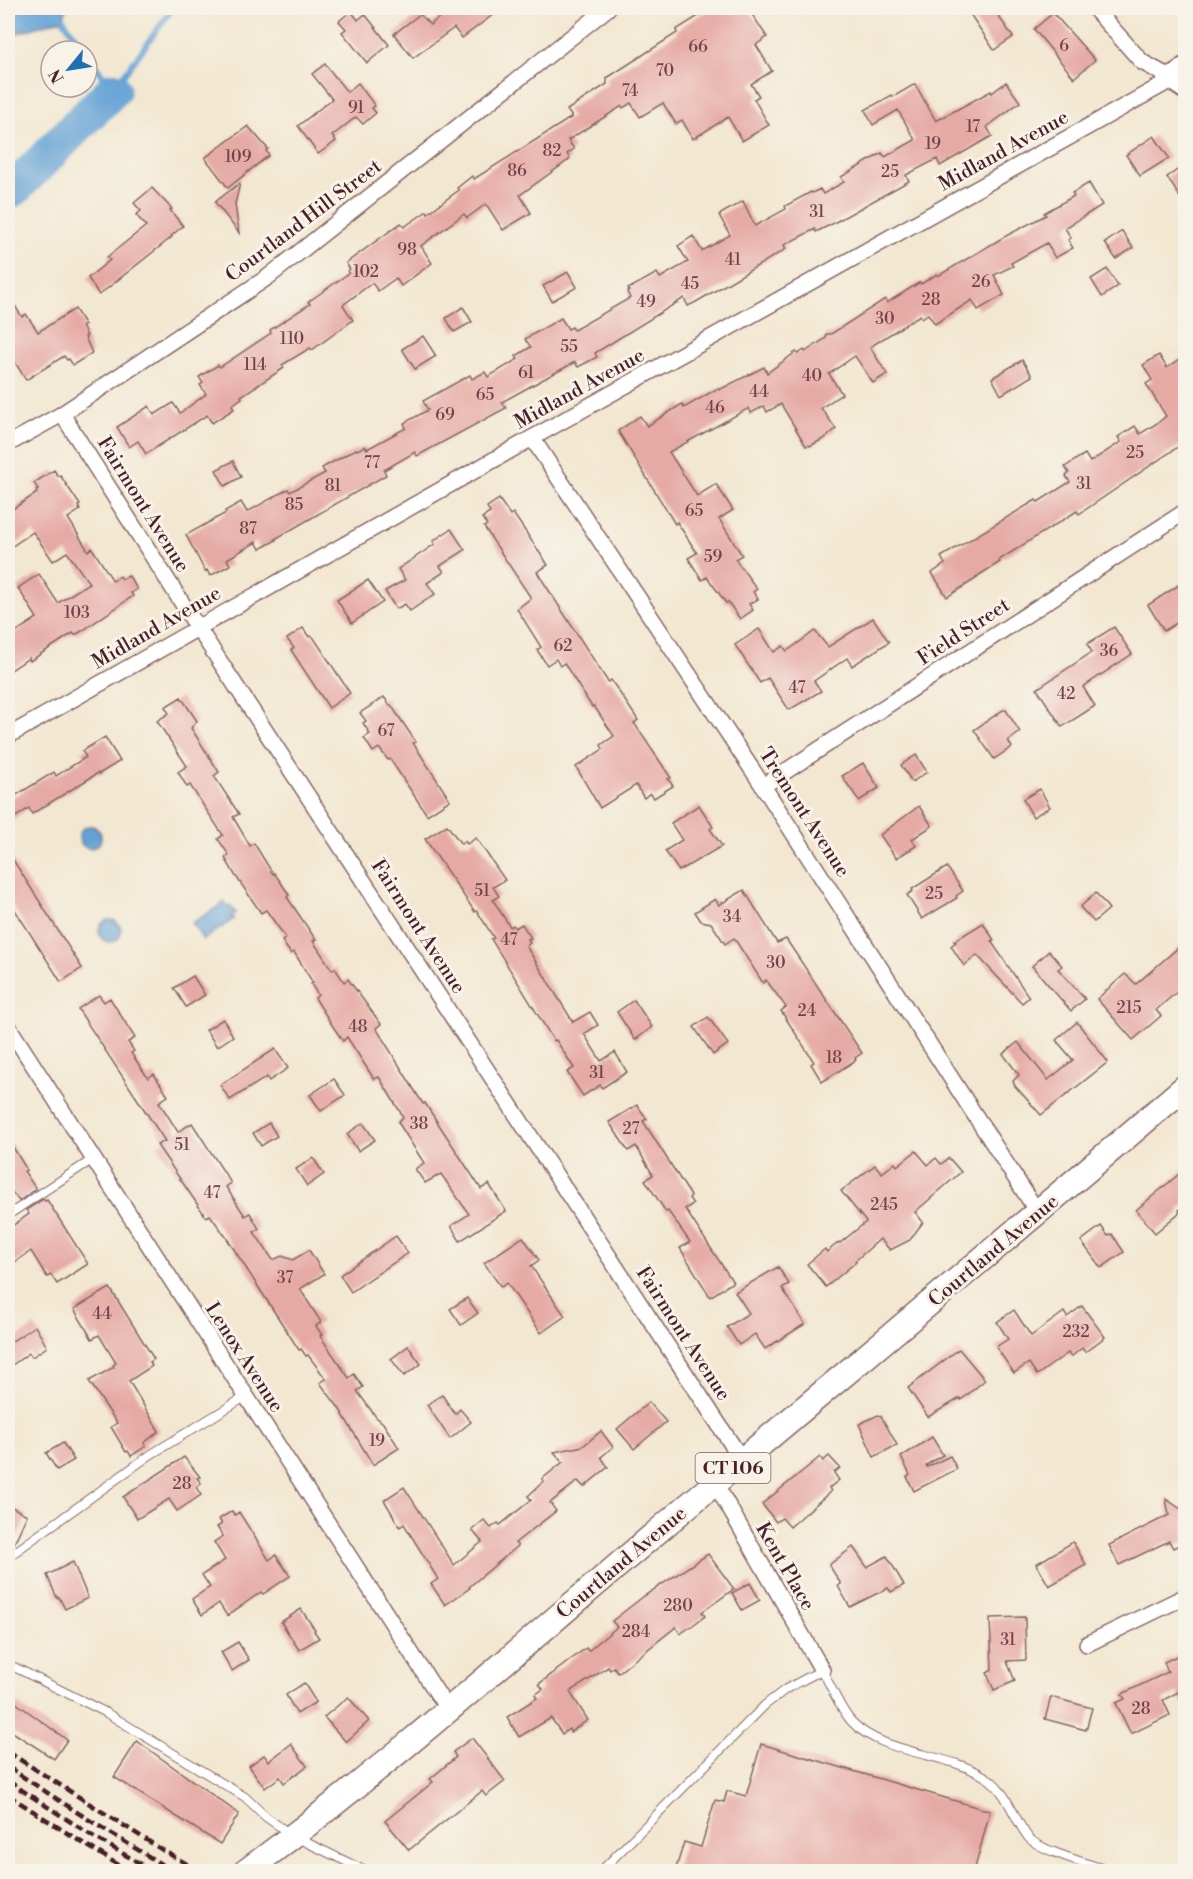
<svg xmlns="http://www.w3.org/2000/svg" width="1193" height="1879" font-family="'Libre Bodoni',serif">
  <rect width="100%" height="100%" fill="#f7f3e8"/>
  <filter id="ink" filterUnits="userSpaceOnUse"><feTurbulence type="fractalNoise" baseFrequency=".0167" numOctaves="2"/><feDisplacementMap in="SourceGraphic" scale="12" xChannelSelector="R" yChannelSelector="G"/><feConvolveMatrix kernelMatrix="1 2 1 2 8 2 1 2 1" color-interpolation-filters="sRGB"/></filter>
  <filter id="wash" filterUnits="userSpaceOnUse"><feTurbulence type="fractalNoise" baseFrequency=".008" numOctaves="4" result="noise"/><feDisplacementMap in="SourceGraphic" scale="24" xChannelSelector="R" yChannelSelector="G"/><feGaussianBlur stdDeviation="1.35" result="paint"/><feColorMatrix in="noise" values="0 0 0 0 0 0 0 0 0 0 0 0 0 0 0 0 0 1.4 0 .05"/><feComposite in="paint" operator="in"/></filter>
  <g filter="url(#wash)">
    <rect width="100%" height="100%" fill="#f2e7d0"/>
    <g fill="#63a2d5" stroke="#566080" stroke-width="1.5">
      <polygon points="8,8 67,8 63,19 8,36"/>
      <circle cx="90" cy="837" r="11"/>
      <polygon points="225,902 228,907 230,906 236,913 232,916 234,919 203,940 192,923"/>
      <circle cx="110" cy="931" r="11"/>
    </g>
    <g fill="none" stroke-linecap="round" stroke-linejoin="round">
      <g stroke="#63a2d5" stroke-width="6">
        <polyline points="63,19 85,51"/>
        <polyline points="87,53 113,90 173,8"/>
      </g>
      <polyline stroke="#63a2d5" stroke-width="36" points="8,191 14,189 113,90"/>
    </g>
    <g id="blocks">
      <g fill="#e6aaa5">
        <polygon points="451,8 502,8 462,38 454,28 413,58 394,34 420,14 430,25"/>
        <polygon points="711,8 748,8 767,37 756,45 772,71 751,84 759,96 754,99 769,125 742,141 728,117 693,139 682,120 676,124 663,103 640,117 631,103 623,108 622,106 568,140 574,149 567,154 570,159 520,195 531,213 503,230 486,204 467,218 464,214 421,246 432,263 401,286 396,278 378,291 372,283 343,305 353,320 312,350 310,348 282,365 284,368 241,396 242,398 232,405 234,409 212,423 207,415 146,454 138,441 129,447 117,427 149,406 154,415 173,403 180,413 206,394 200,385 203,383 199,377 218,365 220,367 271,333 270,330 310,304 308,302 349,273 347,271 350,269 346,263 401,223 404,227 427,211 428,213 459,190 457,188 472,176 474,179 572,117 567,110 607,84 607,78 677,33 676,30"/>
        <polygon points="966,8 993,8 1013,37 994,50"/>
        <polygon points="351,11 358,20 365,14 389,45 367,63 342,32 346,29 339,21"/>
        <polygon points="1053,13 1095,60 1074,78 1034,29"/>
        <polygon points="325,64 347,92 358,83 375,106 372,108 376,113 363,124 356,117 332,136 336,141 318,154 298,126 332,99 312,74"/>
        <polygon points="1006,82 1020,102 987,127 992,136 940,166 937,159 906,175 909,181 832,224 816,232 815,229 784,245 786,249 696,302 688,306 684,298 595,353 597,357 578,367 575,362 529,387 502,402 506,408 417,456 415,452 384,470 386,475 275,539 276,540 260,549 256,542 227,559 230,565 210,576 207,570 205,571 186,535 226,513 225,511 241,502 247,512 288,489 290,492 325,473 322,468 356,449 357,450 365,446 367,449 406,428 404,423 428,410 423,401 470,375 472,379 485,372 488,377 518,359 516,356 531,347 525,339 561,318 568,329 572,327 574,330 630,298 627,292 629,291 628,289 657,273 660,278 688,262 678,246 693,236 702,251 730,235 719,215 743,201 755,226 786,209 785,206 811,192 812,193 820,189 823,194 844,182 841,177 882,153 885,157 915,140 898,110 873,125 865,110 892,95 893,97 915,84 936,121 991,91 992,93"/>
        <polygon points="248,126 268,149 266,151 269,155 228,188 205,158"/>
        <polygon points="1154,136 1169,158 1140,176 1126,155"/>
        <polygon points="1185,165 1185,205 1167,177"/>
        <polygon points="240,183 235,204 239,233 215,202"/>
        <polygon points="1089,183 1102,205 1065,228 1071,238 1068,240 1073,248 1055,258 1047,243 1011,263 1013,266 994,275 1004,295 978,310 972,300 935,324 928,314 922,318 920,315 870,347 887,374 873,383 855,356 829,374 842,394 821,408 836,429 825,438 810,446 809,445 806,446 781,404 767,412 764,406 751,413 749,408 669,452 697,496 716,484 733,510 719,519 742,555 735,559 757,589 753,592 758,599 749,604 753,610 740,619 728,602 726,603 707,577 702,580 688,558 697,553 677,522 675,524 618,431 640,416 647,426 682,404 684,408 718,388 719,390 764,367 767,373 796,352 798,354 804,350 805,352 826,338 826,334 831,334 885,299 887,303 920,282 921,284 937,274 938,276 1004,237 1046,215 1044,213 1074,196 1072,193"/>
        <polygon points="152,188 172,209 170,210 183,226 171,236 172,237 99,295 88,278 110,260 107,257 146,226 136,215 141,211 134,203"/>
        <polygon points="1122,231 1133,248 1116,259 1105,243"/>
        <polygon points="1107,269 1118,286 1102,297 1091,279"/>
        <polygon points="568,272 577,287 552,301 543,286"/>
        <polygon points="8,295 22,317 26,314 38,332 75,309 85,325 82,326 87,336 85,337 92,353 73,365 69,359 67,360 64,356 26,380 8,351"/>
        <polygon points="463,307 472,322 454,332 446,318"/>
        <polygon points="423,336 436,356 415,369 402,349"/>
        <polygon points="1159,355 1167,368 1185,356 1185,442 1079,514 1077,511 999,560 1000,562 976,577 977,578 947,597 932,573 945,564 941,557 1036,500 1038,502 1070,482 1066,476 1069,473 1065,467 1080,457 1085,454 1090,462 1121,442 1118,437 1135,426 1140,434 1159,422 1166,416 1146,384 1152,380 1143,365"/>
        <polygon points="1022,360 1032,376 1001,395 992,378"/>
        <polygon points="233,461 241,477 225,486 216,470"/>
        <polygon points="54,470 58,476 60,475 80,505 78,506 80,510 68,518 88,551 92,548 113,581 120,576 122,579 129,576 137,589 131,593 133,596 82,631 75,635 73,633 30,661 29,658 8,672 8,637 37,618 18,588 39,574 58,603 89,583 67,552 53,561 33,532 8,549 8,512 37,493 36,490 38,489 34,483"/>
        <polygon points="499,499 510,515 513,513 548,565 537,572 608,682 611,680 628,705 638,720 634,723 671,778 668,779 673,786 654,798 650,793 644,798 636,785 600,808 576,767 603,749 601,745 614,736 594,706 592,707 564,663 560,666 556,659 547,665 537,650 541,647 517,609 531,598 484,527 487,525 482,518 490,513 487,507"/>
        <polygon points="451,529 465,550 440,566 444,572 427,583 435,594 410,611 405,604 396,609 385,591 405,580 398,569 435,544 433,541"/>
        <polygon points="368,580 383,602 352,623 337,600"/>
        <polygon points="1185,581 1185,611 1180,615 1183,619 1164,631 1148,605"/>
        <polygon points="873,618 889,642 852,666 847,658 814,681 821,691 789,710 768,678 760,683 735,645 759,629 774,652 783,646 787,651 815,631 828,647"/>
        <polygon points="1114,627 1132,654 1083,687 1095,706 1062,727 1037,689 1092,652 1087,644"/>
        <polygon points="303,628 309,637 311,636 314,638 350,693 329,708 291,650 294,648 287,639"/>
        <polygon points="181,697 197,721 191,728 219,772 214,776 239,814 233,817 250,846 254,843 273,874 274,873 280,881 289,895 287,897 316,940 313,941 332,970 335,968 344,982 348,979 381,1024 376,1028 423,1104 425,1103 432,1114 481,1189 489,1184 506,1211 460,1241 451,1226 469,1214 441,1174 425,1183 415,1169 424,1163 398,1122 403,1117 399,1110 379,1077 374,1079 347,1037 343,1041 334,1028 315,998 318,995 311,984 313,983 294,952 291,954 282,941 286,938 266,910 261,913 235,875 225,858 229,855 218,839 223,835 190,785 187,787 178,772 187,766 157,721 169,713 165,707"/>
        <polygon points="384,697 390,706 391,705 416,742 413,743 450,800 427,815 390,759 388,760 379,748 373,752 364,738 370,734 363,723 366,721 360,713"/>
        <polygon points="1003,710 1006,710 1020,732 1008,741 1012,747 994,759 974,730"/>
        <polygon points="105,737 120,761 99,774 98,773 32,814 29,808 8,822 8,800 54,772 56,776 86,757 82,751"/>
        <polygon points="916,755 927,772 912,782 901,765"/>
        <polygon points="863,763 879,788 859,801 842,776"/>
        <polygon points="1040,789 1050,807 1033,817 1023,799"/>
        <polygon points="699,805 713,827 710,829 722,846 679,871 665,851 682,840 671,823"/>
        <polygon points="919,806 932,826 912,839 916,846 896,858 880,835"/>
        <polygon points="447,825 461,844 465,841 467,844 476,838 505,880 493,887 499,896 493,900 510,927 513,925 515,928 522,924 531,938 528,939 530,943 526,946 573,1022 590,1012 598,1025 584,1034 601,1061 615,1052 627,1072 602,1088 600,1085 583,1096 567,1072 574,1068 556,1040 554,1041 491,939 494,938 477,911 475,912 425,839"/>
        <polygon points="8,852 82,968 61,982 8,899"/>
        <polygon points="947,867 963,891 956,896 957,898 922,919 907,895 913,891 912,889"/>
        <polygon points="744,890 777,943 786,939 862,1053 855,1058 856,1060 822,1082 811,1064 814,1062 781,1011 786,1007 766,980 763,983 734,938 725,944 711,923 701,921 695,912 715,899 719,905"/>
        <polygon points="1096,893 1109,909 1094,922 1080,907"/>
        <polygon points="983,923 994,940 991,941 1029,997 1022,1003 977,955 964,966 951,946 956,942 954,941"/>
        <polygon points="1185,942 1185,985 1156,1010 1161,1016 1133,1040 1097,999 1125,974 1136,984"/>
        <polygon points="1049,951 1062,966 1058,969 1085,999 1071,1011 1032,966"/>
        <polygon points="193,976 205,995 186,1007 174,988"/>
        <polygon points="99,995 104,1002 110,998 135,1038 128,1042 134,1051 131,1053 148,1078 154,1074 168,1096 159,1102 178,1132 192,1123 231,1183 226,1187 245,1216 250,1213 259,1229 254,1232 273,1260 282,1256 293,1260 309,1250 324,1274 300,1289 321,1322 316,1326 322,1335 320,1336 349,1378 354,1374 363,1387 357,1391 376,1417 383,1423 399,1448 373,1465 339,1408 320,1383 326,1379 308,1355 306,1356 301,1349 299,1350 226,1237 210,1215 206,1217 157,1145 165,1141 78,1009"/>
        <polygon points="634,1000 652,1027 635,1040 617,1012"/>
        <polygon points="708,1017 728,1044 713,1055 694,1027"/>
        <polygon points="223,1019 233,1036 217,1047 206,1030"/>
        <polygon points="1077,1022 1108,1062 1041,1115 1015,1086 1013,1081 1019,1075 1003,1054 1018,1042 1048,1080 1073,1060 1056,1040"/>
        <polygon points="275,1049 288,1068 269,1081 267,1077 230,1100 220,1085"/>
        <polygon points="334,1079 345,1095 321,1111 310,1095"/>
        <polygon points="637,1105 647,1119 643,1121 691,1196 689,1198 693,1204 685,1209 733,1282 710,1297 680,1248 690,1242 668,1211 666,1212 645,1180 653,1175 636,1146 628,1151 609,1122"/>
        <polygon points="269,1123 277,1136 261,1146 253,1133"/>
        <polygon points="363,1123 375,1140 358,1151 347,1134"/>
        <polygon points="8,1139 27,1170 24,1171 36,1189 19,1201 8,1187"/>
        <polygon points="916,1151 928,1165 936,1158 941,1164 949,1158 961,1172 915,1212 923,1222 910,1240 890,1250 880,1239 855,1261 856,1262 826,1287 807,1264 825,1249 827,1252 839,1242 840,1243 866,1222 841,1191 875,1165 882,1173 895,1163 897,1166"/>
        <polygon points="313,1158 324,1174 307,1186 296,1169"/>
        <polygon points="1185,1169 1185,1204 1179,1210 1180,1212 1155,1233 1136,1210"/>
        <polygon points="43,1199 45,1201 47,1200 88,1264 57,1284 51,1275 47,1277 31,1251 8,1267 8,1229 29,1214 26,1210"/>
        <polygon points="1101,1226 1108,1236 1112,1234 1124,1252 1101,1268 1081,1241"/>
        <polygon points="396,1236 408,1253 351,1292 340,1275"/>
        <polygon points="523,1237 539,1260 531,1266 565,1316 541,1333 507,1283 501,1287 484,1263"/>
        <polygon points="778,1267 789,1284 782,1288 805,1324 765,1349 755,1334 739,1345 727,1327 749,1313 735,1292"/>
        <polygon points="110,1288 154,1359 150,1362 152,1366 129,1381 159,1431 144,1443 146,1446 131,1456 128,1451 126,1452 111,1427 117,1423 89,1381 114,1367 113,1365 116,1363 99,1335 92,1339 74,1309"/>
        <polygon points="467,1298 478,1313 461,1325 450,1309"/>
        <polygon points="1082,1306 1105,1337 1085,1352 1082,1348 1071,1357 1068,1353 1037,1375 1029,1363 1014,1373 996,1347 1008,1339 997,1322 1014,1310 1031,1336 1064,1312 1067,1317"/>
        <polygon points="35,1326 47,1347 32,1357 29,1353 8,1368 8,1344"/>
        <polygon points="408,1346 421,1364 404,1376 391,1359"/>
        <polygon points="959,1349 985,1380 961,1400 960,1398 928,1417 908,1388"/>
        <polygon points="442,1395 455,1414 460,1409 471,1422 450,1439 427,1405"/>
        <polygon points="649,1402 666,1422 634,1449 617,1429"/>
        <polygon points="878,1415 881,1416 897,1445 874,1457 859,1424"/>
        <polygon points="601,1431 613,1447 601,1457 608,1467 584,1487 578,1481 550,1503 556,1511 515,1543 518,1546 469,1587 470,1588 445,1605 431,1584 438,1579 404,1524 400,1527 384,1500 404,1487 454,1565 482,1542 472,1530 484,1520 491,1528 498,1523 500,1525 531,1500 528,1496 544,1481 542,1479 563,1462 554,1452 583,1446"/>
        <polygon points="932,1437 943,1455 926,1465 927,1467 950,1456 957,1469 914,1491 907,1477 910,1475 901,1457"/>
        <polygon points="63,1443 74,1460 57,1470 46,1453"/>
        <polygon points="829,1456 840,1468 834,1473 839,1480 829,1488 831,1491 790,1527 782,1518 776,1522 762,1504 820,1457 823,1461"/>
        <polygon points="184,1457 200,1477 197,1478 201,1483 196,1487 201,1495 177,1511 169,1499 137,1519 123,1497"/>
        <polygon points="1166,1499 1185,1512 1185,1542 1173,1548 1169,1541 1119,1565 1109,1545 1169,1515"/>
        <polygon points="8,1505 27,1515 13,1546 8,1550"/>
        <polygon points="232,1511 235,1515 239,1512 269,1560 276,1555 290,1576 263,1594 261,1592 227,1616 219,1603 202,1615 192,1599 210,1587 202,1575 225,1560 214,1542 223,1536 217,1527 222,1524 219,1519"/>
        <polygon points="1073,1542 1086,1565 1049,1586 1036,1564"/>
        <polygon points="853,1547 867,1567 887,1556 904,1585 891,1592 888,1588 850,1607 838,1586 841,1584 829,1565"/>
        <polygon points="708,1554 734,1589 702,1612 705,1616 693,1625 680,1634 676,1627 618,1673 614,1667 610,1670 608,1667 570,1692 588,1720 570,1732 569,1729 562,1734 551,1718 519,1737 507,1717 537,1698 535,1695 543,1689 539,1684 586,1648 588,1651 617,1627 612,1621 644,1596"/>
        <polygon points="73,1562 88,1598 65,1609 59,1597 57,1598 47,1575"/>
        <polygon points="750,1583 760,1600 742,1610 732,1593"/>
        <polygon points="301,1609 315,1630 314,1631 319,1638 299,1650 281,1622"/>
        <polygon points="1025,1617 1026,1660 1007,1661 1015,1681 994,1690 987,1673 992,1670 990,1618"/>
        <polygon points="238,1642 249,1660 232,1671 221,1652"/>
        <polygon points="1185,1652 1185,1708 1178,1692 1163,1700 1170,1715 1131,1734 1116,1703 1125,1699 1122,1694 1168,1672 1164,1662"/>
        <polygon points="304,1683 316,1702 297,1714 286,1695"/>
        <polygon points="8,1697 67,1740 54,1759 8,1729"/>
        <polygon points="348,1697 369,1721 346,1742 324,1717"/>
        <polygon points="1051,1697 1092,1708 1086,1730 1045,1719"/>
        <polygon points="472,1738 505,1781 486,1796 482,1791 409,1850 385,1821 433,1782 430,1779 456,1757 453,1752"/>
        <polygon points="137,1741 239,1814 220,1844 114,1777"/>
        <polygon points="291,1744 307,1766 284,1783 280,1777 265,1788 249,1766 264,1755 269,1761"/>
        <polygon points="761,1744 990,1811 974,1872 675,1872 684,1842 701,1847 715,1800 724,1802 727,1791 746,1796"/>
      </g>
    </g>
  </g>
  <g filter="url(#ink)">
    <use href="#blocks" fill-opacity="0" stroke="#856565" stroke-width="1.5"/>
    <g fill="none" stroke-linecap="round" stroke-linejoin="round">
      <g stroke="#856565" stroke-width="10">
        <g id="lane">
          <polyline points="8,1215 93,1159"/>
          <polyline points="8,1557 150,1455 245,1397"/>
          <polyline points="8,1664 105,1712 245,1797 266,1817 293,1836 368,1872"/>
          <path d="M600 1872 765 1705 786 1689 822 1670C830 1684 841 1711 852 1722 884 1756 952 1752 990 1780 1008 1794 1014 1819 1028 1837 1039 1851 1094 1865 1112 1872"/>
        </g>
      </g>
      <g stroke="#856565" stroke-width="18">
        <g id="street">
          <polyline points="1094,8 1142,62 1173,79"/>
          <polyline points="62,414 198,628 742,1460"/>
          <polyline points="532,438 763,786 1038,1213"/>
          <polyline points="8,444 62,414 268,277 608,8"/>
          <polyline points="8,736 532,438 1173,79"/>
          <polyline points="763,786 1186,511"/>
          <polyline points="8,1026 448,1710"/>
          <polyline points="715,1483 822,1670"/>
          <polyline points="1087,1644 1186,1596"/>
        </g>
      </g>
      <g stroke="#856565" stroke-width="26">
        <polyline id="secondary" points="1186,68 1173,79 1186,88"/>
      </g>
      <g stroke="#856565" stroke-width="27">
        <path id="primary" d="M245 1872C409 1751 559 1613 715 1483 872 1351 1030 1220 1186 1086"/>
      </g>
      <use href="#lane" stroke="#fff" stroke-width="8"/>
      <use href="#street" stroke="#fff" stroke-width="15"/>
      <use href="#secondary" stroke="#fff" stroke-width="22"/>
      <use href="#primary" stroke="#fff" stroke-width="24"/>
      <g stroke="#4a1f2b" stroke-width="4.5" stroke-dasharray="9 4.5" stroke-linecap="butt">
        <polyline points="8,1752 164,1851 201,1872"/>
        <polyline points="8,1767 86,1818 174,1872"/>
        <polyline points="8,1781 94,1837 155,1872"/>
        <polyline points="8,1795 78,1840 130,1872"/>
      </g>
    </g>
  </g>
  <g text-anchor="middle" stroke-width="6" stroke-linejoin="round" paint-order="stroke">
    <g font-size="16" fill="#71424a">
      <text x="1064" y="51">6</text>
      <text x="698" y="52">66</text>
      <text x="665" y="76">70</text>
      <text x="630" y="96">74</text>
      <text x="356" y="113">91</text>
      <text x="973" y="132">17</text>
      <text x="933" y="149">19</text>
      <text x="552" y="156">82</text>
      <text x="238" y="162">109</text>
      <text x="517" y="176">86</text>
      <text x="890" y="177">25</text>
      <text x="817" y="217">31</text>
      <text x="407" y="255">98</text>
      <text x="733" y="265">41</text>
      <text x="366" y="277">102</text>
      <text x="981" y="287">26</text>
      <text x="690" y="289">45</text>
      <text x="931" y="305">28</text>
      <text x="646" y="307">49</text>
      <text x="885" y="324">30</text>
      <text x="292" y="344">110</text>
      <text x="569" y="352">55</text>
      <text x="255" y="370">114</text>
      <text x="526" y="378">61</text>
      <text x="812" y="381">40</text>
      <text x="759" y="397">44</text>
      <text x="485" y="400">65</text>
      <text x="715" y="413">46</text>
      <text x="445" y="420">69</text>
      <text x="1135" y="458">25</text>
      <text x="372" y="468">77</text>
      <text x="1084" y="489">31</text>
      <text x="333" y="491">81</text>
      <text x="294" y="510">85</text>
      <text x="694" y="516">65</text>
      <text x="248" y="534">87</text>
      <text x="713" y="562">59</text>
      <text x="77" y="618">103</text>
      <text x="563" y="651">62</text>
      <text x="1109" y="656">36</text>
      <text x="797" y="693">47</text>
      <text x="1066" y="699">42</text>
      <text x="386" y="736">67</text>
      <text x="482" y="896">51</text>
      <text x="934" y="899">25</text>
      <text x="732" y="922">34</text>
      <text x="509" y="945">47</text>
      <text x="776" y="968">30</text>
      <text x="1129" y="1013">215</text>
      <text x="807" y="1016">24</text>
      <text x="358" y="1032">48</text>
      <text x="834" y="1063">18</text>
      <text x="597" y="1078">31</text>
      <text x="419" y="1129">38</text>
      <text x="631" y="1134">27</text>
      <text x="182" y="1150">51</text>
      <text x="212" y="1198">47</text>
      <text x="884" y="1210">245</text>
      <text x="285" y="1283">37</text>
      <text x="102" y="1319">44</text>
      <text x="1076" y="1337">232</text>
      <text x="377" y="1446">19</text>
      <text x="182" y="1489">28</text>
      <text x="678" y="1611">280</text>
      <text x="636" y="1637">284</text>
      <text x="1008" y="1645">31</text>
      <text x="1141" y="1714">28</text>
    </g>
    <rect fill="#f7f3e8" stroke="#7e5f64" stroke-width="1.5" x="695.5" y="1453" width="75" height="30" rx="4.5"/>
    <g font-size="18" font-weight="bold" fill="#4a1f2b">
      <text x="733" y="1474">CT 106</text>
    </g>
    <g font-size="20" fill="#4a1f2b" stroke="#f7f3e8">
      <text transform="translate(1003 150) rotate(-29)" y="7">Midland Avenue</text>
      <text transform="translate(303 220) rotate(-37)" y="7">Courtland Hill Street</text>
      <text transform="translate(579 388) rotate(-29)" y="7">Midland Avenue</text>
      <text transform="translate(144 504) rotate(58)" y="7">Fairmont Avenue</text>
      <text transform="translate(156 627) rotate(-30)" y="7">Midland Avenue</text>
      <text transform="translate(963 631) rotate(-33)" y="7">Field Street</text>
      <text transform="translate(805 812) rotate(57)" y="7">Tremont Avenue</text>
      <text transform="translate(419 926) rotate(57)" y="7">Fairmont Avenue</text>
      <text transform="translate(993 1250) rotate(-40)" y="7">Courtland Avenue</text>
      <text transform="translate(684 1333) rotate(57)" y="7">Fairmont Avenue</text>
      <text transform="translate(245 1357) rotate(57)" y="7">Lenox Avenue</text>
      <text transform="translate(621 1562) rotate(-40)" y="7">Courtland Avenue</text>
      <text transform="translate(786 1566) rotate(60)" y="7">Kent Place</text>
    </g>
  </g>
  <rect width="1193" height="1879" fill="none" stroke="#f7f3e8" stroke-width="30"/>
  <g transform="translate(69 69) rotate(240)"><circle r="28" fill="#f7f3e8" stroke="#b29e9c" stroke-width="1.5"/>
  <path d="M0-4.5L10 22L0 15L-10 22Z" fill="#1f6fb2"/>
  <text y="-9" font-size="16" font-weight="bold" text-anchor="middle" fill="#4a1f2b">N</text>
  </g>
</svg>
